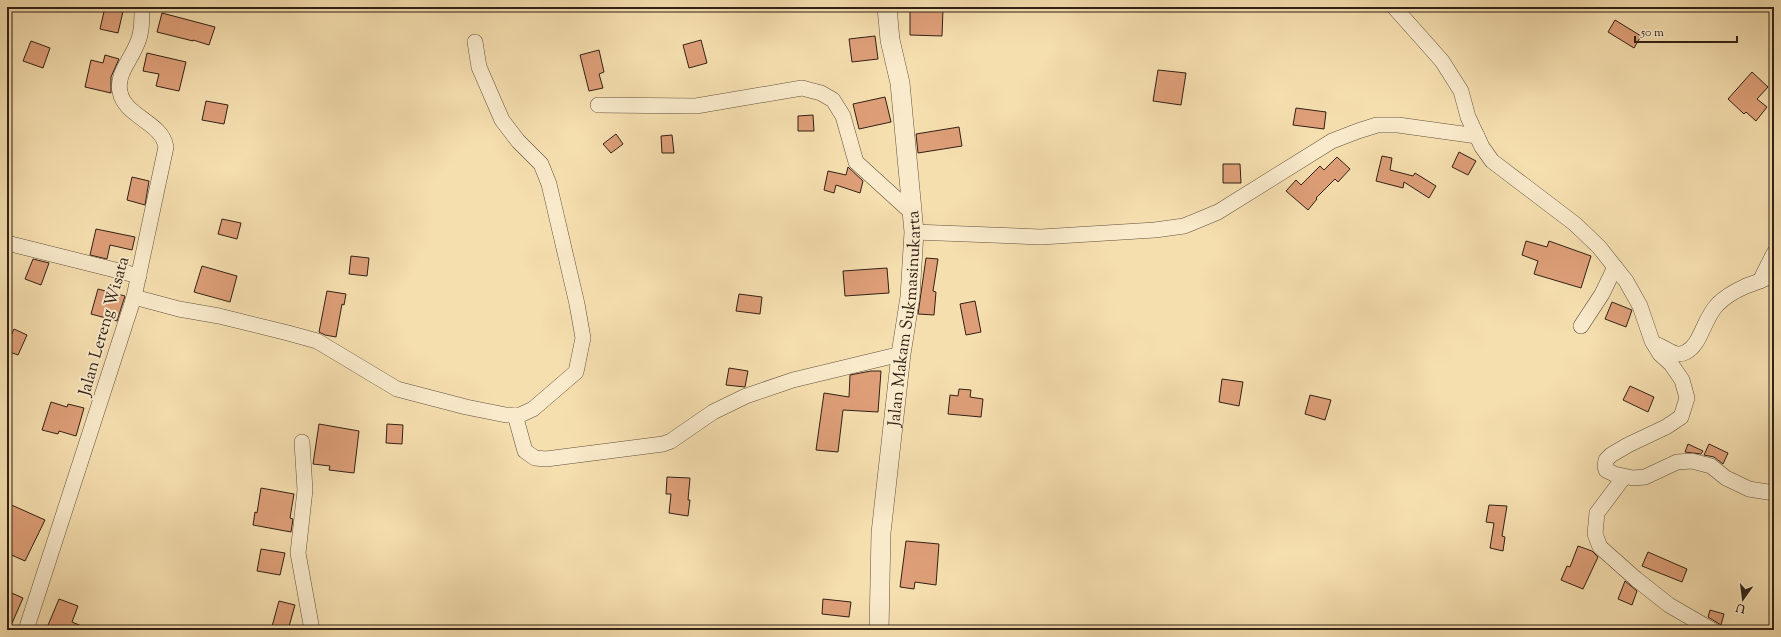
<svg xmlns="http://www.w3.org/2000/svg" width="1781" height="637" font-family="'Sorts Mill Goudy',serif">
  <rect width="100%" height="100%" fill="#f6dfaf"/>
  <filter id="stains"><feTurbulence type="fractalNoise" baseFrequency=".005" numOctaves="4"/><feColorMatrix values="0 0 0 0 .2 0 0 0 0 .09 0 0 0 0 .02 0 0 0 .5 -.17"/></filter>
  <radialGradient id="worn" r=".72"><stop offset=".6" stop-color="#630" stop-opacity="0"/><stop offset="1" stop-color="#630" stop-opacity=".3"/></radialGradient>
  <g fill="#de9f78" stroke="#312015">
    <polygon points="105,7 124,7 118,33 100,29"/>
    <polygon points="910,8 943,9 942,36 910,35"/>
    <polygon points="162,13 215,27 209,45 193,40 193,41 157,32"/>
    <polygon points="1615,20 1641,36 1634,48 1608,32"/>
    <polygon points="875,36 878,59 852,62 849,39"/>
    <polygon points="701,40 707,63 689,68 683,45"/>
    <polygon points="31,41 50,48 43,68 23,61"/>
    <polygon points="599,50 604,72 599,74 603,88 589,91 580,55"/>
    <polygon points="147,53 186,62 179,91 156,86 159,74 143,71"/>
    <polygon points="105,55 119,59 111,77 111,93 85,87 91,60 103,63"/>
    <polygon points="1158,70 1186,73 1181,105 1153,101"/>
    <polygon points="1752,72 1768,87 1757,99 1767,107 1756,121 1746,112 1744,114 1728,99"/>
    <polygon points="885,97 891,122 859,129 853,104"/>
    <polygon points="206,101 228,105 224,124 202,120"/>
    <polygon points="1296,108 1326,112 1324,129 1293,125"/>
    <polygon points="813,115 814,131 798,131 798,116"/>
    <polygon points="959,127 962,146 918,153 916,134"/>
    <polygon points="616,134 623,144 611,153 603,144"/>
    <polygon points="672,135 674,153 662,153 661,136"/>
    <polygon points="1459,152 1476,161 1468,175 1452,167"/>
    <polygon points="1382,156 1392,158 1390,170 1413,176 1415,173 1436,186 1429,198 1404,182 1403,188 1376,181"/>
    <polygon points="1337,157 1350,169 1338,182 1335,179 1316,198 1317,199 1308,210 1286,191 1296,180 1301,185 1320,166 1324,170"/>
    <polygon points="1223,164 1240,164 1241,183 1223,183"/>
    <polygon points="848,167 863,181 860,193 836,185 834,193 824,190 828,171 846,175"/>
    <polygon points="132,177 149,181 145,205 127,200"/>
    <polygon points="222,219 241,223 237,239 218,234"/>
    <polygon points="96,229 135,237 132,250 110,245 107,259 90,255"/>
    <polygon points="1526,241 1547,247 1549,241 1591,256 1581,288 1534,274 1538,261 1522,255"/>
    <polygon points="351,256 369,258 367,276 349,274"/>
    <polygon points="926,258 938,259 933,291 936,292 934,315 918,314"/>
    <polygon points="33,259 49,263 41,285 25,279"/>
    <polygon points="202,266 237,276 230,302 194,292"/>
    <polygon points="887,268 889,293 845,296 843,271"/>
    <polygon points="98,289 125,296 117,321 91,314"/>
    <polygon points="327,291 346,294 344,305 342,304 336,337 325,335 319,332"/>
    <polygon points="739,294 762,297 760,314 736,311"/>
    <polygon points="975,301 981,332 966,335 960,304"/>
    <polygon points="1612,302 1632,310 1626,327 1605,319"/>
    <polygon points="14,329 27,335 18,355 7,351 7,345"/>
    <polygon points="729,368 748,371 745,387 726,385"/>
    <polygon points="871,371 881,371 878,412 843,410 838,452 816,450 824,393 849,397 850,375"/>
    <polygon points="1222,379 1243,382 1239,406 1219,402"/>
    <polygon points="1630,386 1654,397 1648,412 1623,400"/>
    <polygon points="959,389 971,390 970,397 983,399 981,417 948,414 950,395 958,396"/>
    <polygon points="1310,395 1331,400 1325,420 1305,414"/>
    <polygon points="51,402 67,407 68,404 84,408 76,436 59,431 58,434 42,430"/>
    <polygon points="319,424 359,431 354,473 329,470 330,466 313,464"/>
    <polygon points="387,424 403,425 402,444 386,443"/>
    <polygon points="1688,444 1703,451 1701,454 1685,452"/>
    <polygon points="1709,444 1728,453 1723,464 1714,457 1704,455"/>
    <polygon points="667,477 690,478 688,500 690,500 688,516 669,513 671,494 666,494"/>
    <polygon points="261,488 294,494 290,518 293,519 291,532 253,525 255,512 257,513"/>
    <polygon points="7,503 45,520 25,561 7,553"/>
    <polygon points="1489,505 1507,506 1502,536 1505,537 1503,551 1490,548 1494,523 1486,522"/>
    <polygon points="906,541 939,544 936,585 915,582 914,589 900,587"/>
    <polygon points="1578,546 1592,551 1598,557 1583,589 1561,580 1567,566 1570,567"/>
    <polygon points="261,549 285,553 280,575 257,571"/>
    <polygon points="1648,552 1687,569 1682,582 1642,566"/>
    <polygon points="1625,581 1637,591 1632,605 1618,599"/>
    <polygon points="7,591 23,598 9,630 7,630"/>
    <polygon points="59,599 78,606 72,622 91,630 46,630"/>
    <polygon points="823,599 851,602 849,617 822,614"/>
    <polygon points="279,601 295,605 288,630 271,630"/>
    <polygon points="1710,610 1724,614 1721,625 1708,617"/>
  </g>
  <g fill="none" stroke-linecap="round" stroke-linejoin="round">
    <g stroke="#62503c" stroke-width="16">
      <g id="minor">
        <polyline points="1394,7 1442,61 1461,91 1468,117 1482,147 1492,161 1575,224 1599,247 1626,281 1640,306 1652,341 1660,354 1671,364 1682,380 1687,398 1681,417 1666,427 1628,445 1611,455 1606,460 1605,466 1606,470 1614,474 1633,478 1645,477 1677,462 1692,461 1711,466 1726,478 1749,489 1774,493"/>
        <polyline points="598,105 696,106 802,88 821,93 833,100 843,116 856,162 911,212"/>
        <polyline points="914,232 1041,237 1155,230 1184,226 1218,212 1332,141 1358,131 1377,125 1398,125 1477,136"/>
        <polyline points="7,243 139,276"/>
        <polyline points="1760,281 1774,253"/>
        <polyline points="134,297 179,309 219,316 288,333 317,341 397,389 466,407 506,415 520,415 533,409 576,372 583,338 577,304 549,184 541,164 518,141 502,120 479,67 475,42"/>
        <polyline points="1581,326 1602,294 1615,267"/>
        <path d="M1658 345C1667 349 1676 358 1686 352 1701 345 1704 317 1718 304 1725 297 1735 291 1744 287 1755 282 1765 281 1774 273"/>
        <polyline points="515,415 525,451 535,458 546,459 663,444 671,441 713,412 746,396 793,380 901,354"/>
        <polyline points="302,442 305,490 298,553 312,630"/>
        <polyline points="1624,477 1597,513 1595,534 1600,547 1636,579 1669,605 1712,630"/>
        <path d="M26 630 134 297 166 147C162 122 125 117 120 92 116 75 130 61 136 46 142 35 142 20 142 7"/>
      </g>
    </g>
    <g stroke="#62503c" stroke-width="20">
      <g id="tertiary">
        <path id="s1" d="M879 630 881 533 901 354 910 297 914 232 900 83 890 40 887 7"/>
      </g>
    </g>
    <use href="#minor" stroke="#f9eacb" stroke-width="15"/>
    <use href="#tertiary" stroke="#f9eacb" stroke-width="19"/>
  </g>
  <g text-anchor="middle" stroke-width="4" stroke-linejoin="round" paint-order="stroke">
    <g font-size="17" fill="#312015" stroke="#f9eacb">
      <text dy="6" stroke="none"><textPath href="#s1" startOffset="313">Jalan Makam Sukmasinukarta</textPath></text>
      <text transform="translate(103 326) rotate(-74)" y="6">Jalan Lereng Wisata</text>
    </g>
  </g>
  <rect width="1781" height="637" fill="none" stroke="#f6dfaf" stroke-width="24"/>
  <rect x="8" y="8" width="1765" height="621" fill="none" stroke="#312015" stroke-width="2"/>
  <rect x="12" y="12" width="1757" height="613" fill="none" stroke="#312015"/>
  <g transform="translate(1743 599) rotate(194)" stroke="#f9eacb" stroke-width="3" paint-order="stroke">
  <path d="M0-3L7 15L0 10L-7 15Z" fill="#312015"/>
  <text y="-6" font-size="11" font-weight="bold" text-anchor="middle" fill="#312015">U</text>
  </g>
  <path d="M1635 36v6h102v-6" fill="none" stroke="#312015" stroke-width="2"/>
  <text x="1641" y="36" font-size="12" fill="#312015" stroke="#f9eacb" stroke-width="3" paint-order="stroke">50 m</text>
  <rect width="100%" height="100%" filter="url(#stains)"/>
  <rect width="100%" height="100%" fill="url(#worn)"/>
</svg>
